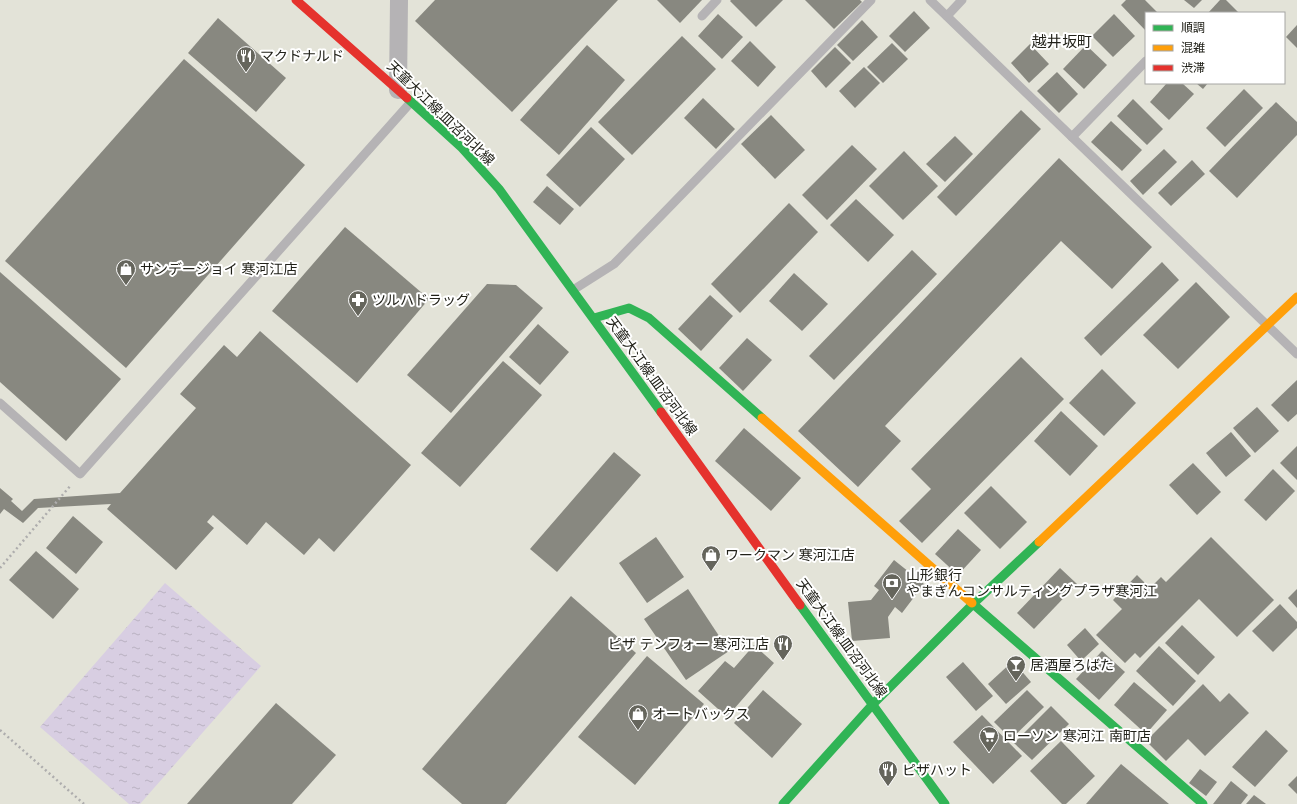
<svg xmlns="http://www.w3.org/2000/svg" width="1297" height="804" font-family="Quicksand,'Noto Sans JP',sans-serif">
  <defs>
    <pattern id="water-ripples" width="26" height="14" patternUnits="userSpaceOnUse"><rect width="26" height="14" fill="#d8cee2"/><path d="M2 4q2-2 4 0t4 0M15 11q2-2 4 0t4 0" fill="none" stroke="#b9b1c1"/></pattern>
  </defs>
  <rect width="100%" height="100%" fill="#e3e3d8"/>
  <polygon fill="url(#water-ripples)" points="165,583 261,666 140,804 129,804 40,727"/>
  <g fill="#888880">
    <polygon points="435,0 618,0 512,112 415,21"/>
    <polygon points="657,0 702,0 680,23"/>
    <polygon points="731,0 783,0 756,27 730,1"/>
    <polygon points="805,0 860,0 862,2 834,29"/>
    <polygon points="1126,0 1145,0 1158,13 1146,13 1146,31 1121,5"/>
    <polygon points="1184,0 1202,0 1194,8"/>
    <polygon points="1220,0 1226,0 1239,13 1208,13"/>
    <polygon points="914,11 930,28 905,52 889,36"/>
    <polygon points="718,14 743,37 722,59 698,36"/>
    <polygon points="1114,14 1135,36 1113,57 1092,36"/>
    <polygon points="218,18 286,78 256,112 188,53"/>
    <polygon points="862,20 878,37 853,61 837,45"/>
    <polygon points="1297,25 1297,48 1286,37"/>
    <polygon points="682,36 716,69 632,155 598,122"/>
    <polygon points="750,41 776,67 758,87 731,61"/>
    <polygon points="892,43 908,59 883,83 867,67"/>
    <polygon points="1030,44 1049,64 1029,83 1011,63"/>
    <polygon points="587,45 625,80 559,155 520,120"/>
    <polygon points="1086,45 1107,65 1084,89 1063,69"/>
    <polygon points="835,47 851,63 826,88 811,71"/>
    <polygon points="184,59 305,165 126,368 5,261"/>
    <polygon points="864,67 880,83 855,108 839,91"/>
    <polygon points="1057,72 1078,94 1059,113 1037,91"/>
    <polygon points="1167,83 1182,83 1194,94 1169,120 1150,102"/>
    <polygon points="1196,83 1208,83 1203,89"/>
    <polygon points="1244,89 1263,108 1225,147 1206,128"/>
    <polygon points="703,98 735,129 716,149 684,118"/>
    <polygon points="1133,99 1163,129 1147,145 1117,116"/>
    <polygon points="1276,102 1297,122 1297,135 1237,198 1209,171"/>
    <polygon points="1021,110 1041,129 956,216 937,197"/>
    <polygon points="771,115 805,150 775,179 741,144"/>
    <polygon points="1111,121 1142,150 1122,171 1091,142"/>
    <polygon points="591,127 625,159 580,207 546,175"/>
    <polygon points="955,136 973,154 945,182 926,164"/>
    <polygon points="852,145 877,169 827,220 802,195"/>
    <polygon points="1164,149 1177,162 1143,195 1130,181"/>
    <polygon points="904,151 938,186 903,220 869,186"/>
    <polygon points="1059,158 1152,247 1112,289 1061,241 885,426 901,441 858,487 798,431"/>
    <polygon points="1192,160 1205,174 1171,206 1158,193"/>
    <polygon points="547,186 574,209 560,225 533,202"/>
    <polygon points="856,199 894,235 868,262 830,225"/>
    <polygon points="789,203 818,232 740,313 711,284"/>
    <polygon points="345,227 429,299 357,383 272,311"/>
    <polygon points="912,250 937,274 834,380 809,356"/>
    <polygon points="1162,262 1179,280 1101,356 1084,338"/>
    <polygon points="0,272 121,379 66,441 0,382"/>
    <polygon points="794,273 828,304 802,331 769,301"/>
    <polygon points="1196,282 1230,317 1178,369 1143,335"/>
    <polygon points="487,284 516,285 543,308 451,413 407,375"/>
    <polygon points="710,295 733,316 701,351 678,329"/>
    <polygon points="538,324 569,352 540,385 509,357"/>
    <polygon points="260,331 411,465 334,552 319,538 304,555 266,522 247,545 213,515 207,522 214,528 176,570 107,509 111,504 38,508 23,523 4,509 0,514 0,488 13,499 11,501 22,511 34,499 120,493 196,408 180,394 224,345 237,357"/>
    <polygon points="747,338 772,360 743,391 719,368"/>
    <polygon points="1021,357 1064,399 922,543 899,521 931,489 911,469"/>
    <polygon points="503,361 542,395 460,487 421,453"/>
    <polygon points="1102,369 1136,403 1104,436 1069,403"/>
    <polygon points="1297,380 1297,414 1288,422 1271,405"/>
    <polygon points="1257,407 1279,431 1255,453 1233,428"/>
    <polygon points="1061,411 1098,446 1070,476 1034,441"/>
    <polygon points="744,428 801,478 771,511 715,461"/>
    <polygon points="1231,432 1251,456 1226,477 1206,453"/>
    <polygon points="1297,446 1297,480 1280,463"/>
    <polygon points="614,452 641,475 557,572 530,549"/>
    <polygon points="1193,463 1221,492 1197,515 1169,485"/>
    <polygon points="1273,469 1295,491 1266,521 1244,500"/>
    <polygon points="991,486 1027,522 1000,549 964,513"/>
    <polygon points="73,516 103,542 76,574 46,548"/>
    <polygon points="958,529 981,550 958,575 935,554"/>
    <polygon points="656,537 684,577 647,603 619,563"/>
    <polygon points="1211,537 1274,600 1237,637 1199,599 1140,658 1135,653 1125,663 1096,635 1122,609 1113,600 1137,575 1150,588 1161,577 1166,582"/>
    <polygon points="36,551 79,589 53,619 9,580"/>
    <polygon points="894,560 924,584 902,613 895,607 888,617 890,638 852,641 848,602 871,600 879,590 874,586"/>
    <polygon points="1060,568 1077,584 1034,629 1017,613"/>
    <polygon points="688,589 729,651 686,680 644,619"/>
    <polygon points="1297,589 1297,608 1288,598"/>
    <polygon points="571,596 636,653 506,804 462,804 422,769"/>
    <polygon points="1280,604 1297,622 1297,628 1273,652 1252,631"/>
    <polygon points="1182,625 1215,657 1198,675 1165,643"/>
    <polygon points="1085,628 1099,644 1081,661 1067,645"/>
    <polygon points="754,645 774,663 727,717 698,691 725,661 734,668"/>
    <polygon points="1159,646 1196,681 1173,706 1136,671"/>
    <polygon points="1102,651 1125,672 1099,700 1076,679"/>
    <polygon points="647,656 704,704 635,785 578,737"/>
    <polygon points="1013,661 1031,682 1006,704 988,684"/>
    <polygon points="963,662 993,696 976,711 946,677"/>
    <polygon points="1134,682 1167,710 1146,734 1114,705"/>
    <polygon points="1203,684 1220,702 1229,693 1249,713 1205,756 1188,739 1166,761 1146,741"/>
    <polygon points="763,690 802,724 772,758 734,723"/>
    <polygon points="1027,690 1044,707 1011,739 994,722"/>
    <polygon points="276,703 336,755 292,804 187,804"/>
    <polygon points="1051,706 1069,724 1032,760 1014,743"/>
    <polygon points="982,715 1022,756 993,784 953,742"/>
    <polygon points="1266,730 1288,751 1255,787 1232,767"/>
    <polygon points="1061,741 1095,776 1066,804 1062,804 1030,771"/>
    <polygon points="1121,764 1169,804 1086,804"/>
    <polygon points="1200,769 1217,782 1206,796 1189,783"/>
    <polygon points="1297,776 1297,794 1288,785"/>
    <polygon points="1231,781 1248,795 1241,804 1213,804"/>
    <polygon points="1254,795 1266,804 1246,804"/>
  </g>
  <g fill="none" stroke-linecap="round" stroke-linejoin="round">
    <g stroke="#aeadad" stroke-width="2.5" stroke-dasharray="2 3" stroke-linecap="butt">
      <polyline points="0,568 71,485"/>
      <polyline points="0,730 84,804"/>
    </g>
    <g stroke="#b5b3b5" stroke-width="9">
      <polyline points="930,0 1297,354"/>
      <polyline points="702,16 717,0"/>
      <polyline points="947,16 962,0"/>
      <polyline points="1072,137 1146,61"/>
      <polyline points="573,290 614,264 871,0"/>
      <polyline points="0,403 80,474 411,102"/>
    </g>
    <polyline stroke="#b5b3b5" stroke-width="18" points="398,90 399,0"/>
    <g stroke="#30b455" stroke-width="9">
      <polyline points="407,98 462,148 499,189 661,412"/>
      <polyline points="594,318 629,308 649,318 762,418"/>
      <polyline points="972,603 1203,804"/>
      <polyline points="800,605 945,804"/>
      <polyline points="783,804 873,704 973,604 1039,542"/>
    </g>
    <g stroke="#ff9f0a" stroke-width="9">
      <polyline points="762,418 972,603"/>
      <polyline points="1039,542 1297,297"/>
    </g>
    <g stroke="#e5322d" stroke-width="9">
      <polyline points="296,0 407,98"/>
      <polyline points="661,412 800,605"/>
    </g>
  </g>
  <defs>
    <g id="restaurant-pin" transform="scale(1)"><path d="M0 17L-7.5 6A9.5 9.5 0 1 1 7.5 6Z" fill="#65655c" stroke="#fff"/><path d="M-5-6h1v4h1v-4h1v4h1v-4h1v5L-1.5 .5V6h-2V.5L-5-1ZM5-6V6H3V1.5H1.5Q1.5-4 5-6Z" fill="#fff"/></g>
    <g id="shop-pin" transform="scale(1)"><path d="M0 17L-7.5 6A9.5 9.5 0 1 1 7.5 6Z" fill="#65655c" stroke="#fff"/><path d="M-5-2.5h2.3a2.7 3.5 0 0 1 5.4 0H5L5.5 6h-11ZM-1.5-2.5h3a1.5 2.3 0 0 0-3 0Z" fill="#fff"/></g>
    <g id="pharmacy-pin" transform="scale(1)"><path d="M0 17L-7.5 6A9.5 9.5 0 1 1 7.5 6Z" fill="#65655c" stroke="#fff"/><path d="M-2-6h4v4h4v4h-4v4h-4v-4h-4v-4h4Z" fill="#fff"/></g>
    <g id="bank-pin" transform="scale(1)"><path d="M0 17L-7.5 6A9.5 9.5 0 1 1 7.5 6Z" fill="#65655c" stroke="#fff"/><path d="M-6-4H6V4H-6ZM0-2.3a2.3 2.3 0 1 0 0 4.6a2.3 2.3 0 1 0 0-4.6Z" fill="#fff"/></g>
    <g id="bar-pin" transform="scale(1)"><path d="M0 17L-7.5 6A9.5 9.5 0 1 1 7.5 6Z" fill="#65655c" stroke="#fff"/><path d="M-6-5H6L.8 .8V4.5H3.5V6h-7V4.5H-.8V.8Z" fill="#fff"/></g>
    <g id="supermarket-pin" transform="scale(1)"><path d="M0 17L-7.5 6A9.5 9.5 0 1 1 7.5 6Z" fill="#65655c" stroke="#fff"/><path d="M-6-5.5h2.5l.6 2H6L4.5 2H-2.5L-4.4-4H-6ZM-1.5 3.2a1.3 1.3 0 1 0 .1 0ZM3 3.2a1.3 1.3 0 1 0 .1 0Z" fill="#fff"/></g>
  </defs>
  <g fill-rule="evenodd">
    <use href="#restaurant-pin" x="246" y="56"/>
    <use href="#shop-pin" x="126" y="269"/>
    <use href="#pharmacy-pin" x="358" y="300"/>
    <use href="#shop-pin" x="711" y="555"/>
    <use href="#bank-pin" x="892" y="583"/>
    <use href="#restaurant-pin" x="783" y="644"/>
    <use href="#bar-pin" x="1016" y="665"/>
    <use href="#shop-pin" x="638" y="714"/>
    <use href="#supermarket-pin" x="989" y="736"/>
    <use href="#restaurant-pin" x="888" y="770"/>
  </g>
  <g text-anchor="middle" stroke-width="4" stroke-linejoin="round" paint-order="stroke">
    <g font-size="14" fill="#212119" stroke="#fff" text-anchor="start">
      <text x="260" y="61">マクドナルド</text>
      <text x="140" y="274">サンデージョイ 寒河江店</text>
      <text x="372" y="305">ツルハドラッグ</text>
      <text x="725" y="560">ワークマン 寒河江店</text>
      <text x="906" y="580">山形銀行<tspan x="906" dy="16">やまぎんコンサルティングプラザ寒河江</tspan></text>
      <text x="769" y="649" text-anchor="end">ピザ テンフォー 寒河江店</text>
      <text x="1030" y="670">居酒屋ろばた</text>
      <text x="652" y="719">オートバックス</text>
      <text x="1003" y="741">ローソン 寒河江 南町店</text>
      <text x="902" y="775">ピザハット</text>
    </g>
    <g font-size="14" fill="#212119" stroke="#fff">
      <text transform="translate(441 113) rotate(44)" y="5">天童大江線;皿沼河北線</text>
      <text transform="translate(652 376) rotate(54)" y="5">天童大江線;皿沼河北線</text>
      <text transform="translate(842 638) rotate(54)" y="5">天童大江線;皿沼河北線</text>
    </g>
    <g font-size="15" fill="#212119" stroke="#fff">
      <text x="1062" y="47">越井坂町</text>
    </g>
  </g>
  <rect x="1145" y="12" width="140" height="72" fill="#ffffff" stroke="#a6a6a3"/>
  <rect x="1153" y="25" width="20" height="6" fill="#30b455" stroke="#a6a6a3"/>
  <text x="1181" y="32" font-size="12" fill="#212119">順調</text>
  <rect x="1153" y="45" width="20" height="6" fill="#ff9f0a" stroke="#a6a6a3"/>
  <text x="1181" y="52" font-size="12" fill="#212119">混雑</text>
  <rect x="1153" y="65" width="20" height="6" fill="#e5322d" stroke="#a6a6a3"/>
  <text x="1181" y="72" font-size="12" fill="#212119">渋滞</text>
</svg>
